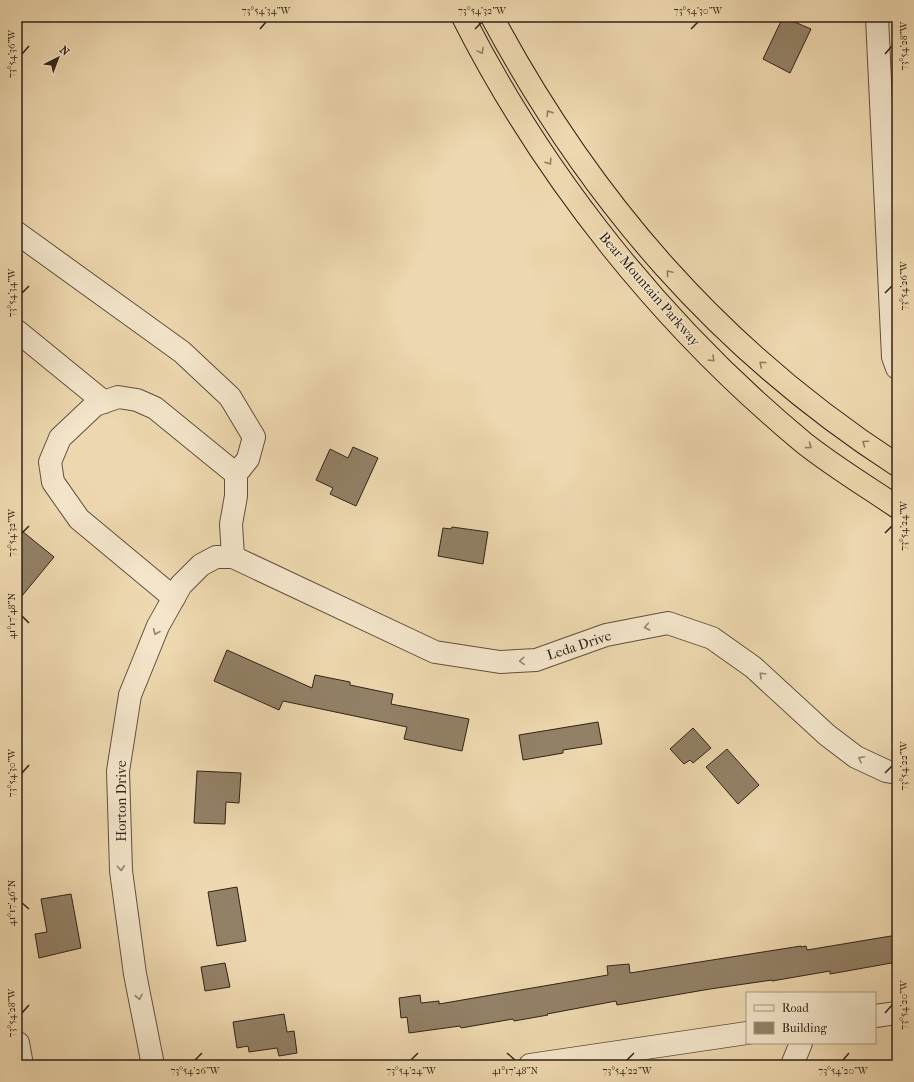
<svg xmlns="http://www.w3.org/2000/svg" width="914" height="1082" font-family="'IM FELL French Canon',serif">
  <rect width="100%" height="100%" fill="#eed8af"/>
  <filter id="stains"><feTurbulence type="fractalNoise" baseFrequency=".005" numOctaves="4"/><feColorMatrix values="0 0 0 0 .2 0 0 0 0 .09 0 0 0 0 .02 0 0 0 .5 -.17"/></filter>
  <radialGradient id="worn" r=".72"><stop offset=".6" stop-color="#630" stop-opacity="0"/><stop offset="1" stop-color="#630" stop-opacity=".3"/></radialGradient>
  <g fill="#938167" stroke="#312219">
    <polygon points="783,17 811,29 790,73 763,59"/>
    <polygon points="353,447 378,458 356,506 330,494 333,488 316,480 330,449 348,458"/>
    <polygon points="17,527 54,557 17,602"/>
    <polygon points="452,527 488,532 483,564 438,556 443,528 451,529"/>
    <polygon points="227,650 312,688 315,675 350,682 350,685 393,694 391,704 469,719 462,751 404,739 407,727 283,701 279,710 214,681"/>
    <polygon points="598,722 602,744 563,750 563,753 523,760 519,735"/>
    <polygon points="693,728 711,748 693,763 690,760 684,764 670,749"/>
    <polygon points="727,749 759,785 738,804 706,767"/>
    <polygon points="197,771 241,773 239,803 226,802 225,824 194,823"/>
    <polygon points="237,887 246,941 217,946 208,892"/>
    <polygon points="71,894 81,948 39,958 35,934 47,932 41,899"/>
    <polygon points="897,935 897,962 830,974 830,971 772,981 772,980 710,989 617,1005 616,1001 547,1014 548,1015 514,1021 513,1019 461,1028 460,1026 409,1033 407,1017 401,1018 399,998 420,995 421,1003 439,1001 439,1004 608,975 607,966 629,964 630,973 801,946 801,947 806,946 807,950"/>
    <polygon points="225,963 230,987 205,991 201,967"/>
    <polygon points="284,1014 287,1032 294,1031 297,1053 279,1056 277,1048 249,1052 248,1046 237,1048 233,1022"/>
  </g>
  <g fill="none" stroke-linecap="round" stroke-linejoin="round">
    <g stroke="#60503e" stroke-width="24">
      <g id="minor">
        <polyline points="877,17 893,357 897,368"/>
        <polyline points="17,233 182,352 230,397 254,437 248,459 236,474 155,408 137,400 118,397 95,405 60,438 50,462 53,482 79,519 174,598"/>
        <polyline points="17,331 104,402"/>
        <polyline points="233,557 231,524 236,496 236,474"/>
        <polyline points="875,1016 897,1013"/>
        <polyline points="18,1043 22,1065"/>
        <polyline points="153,1065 135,974 121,871 118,771 130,695 158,626 181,585 201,565 216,557 233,557 435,652 500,662 536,660 606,635 668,623 712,638 753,667 827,735 856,757 886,771 897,773"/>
        <polyline points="530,1065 747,1033"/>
        <polyline points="792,1065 801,1043"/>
      </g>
    </g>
    <g stroke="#312219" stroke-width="24">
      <g id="highway">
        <path d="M463 17C545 179 664 327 804 443 833 466 866 486 897 507"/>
        <path d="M492 17C591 202 721 351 897 465"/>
      </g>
    </g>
    <use href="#minor" stroke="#f4e6cb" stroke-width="22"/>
    <use href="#highway" stroke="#eed8af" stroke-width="22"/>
  </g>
  <defs><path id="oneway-chevron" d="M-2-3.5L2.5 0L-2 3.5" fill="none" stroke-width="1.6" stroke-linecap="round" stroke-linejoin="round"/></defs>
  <g stroke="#907d64">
    <use href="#oneway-chevron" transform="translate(481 51) rotate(62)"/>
    <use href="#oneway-chevron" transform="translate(549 113) rotate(-122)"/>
    <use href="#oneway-chevron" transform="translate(549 162) rotate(56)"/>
    <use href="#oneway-chevron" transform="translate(669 273) rotate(-130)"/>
    <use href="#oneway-chevron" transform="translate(712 359) rotate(45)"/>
    <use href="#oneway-chevron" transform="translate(762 364) rotate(-140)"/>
    <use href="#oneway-chevron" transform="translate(865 443) rotate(-145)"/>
    <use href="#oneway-chevron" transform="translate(809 446) rotate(36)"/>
  </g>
  <g stroke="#928472">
    <use href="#oneway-chevron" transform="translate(647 627) rotate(169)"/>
    <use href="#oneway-chevron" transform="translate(156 632) rotate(113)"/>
    <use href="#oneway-chevron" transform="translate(522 661) rotate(176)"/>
    <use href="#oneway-chevron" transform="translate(762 675) rotate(-137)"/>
    <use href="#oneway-chevron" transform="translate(861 759) rotate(-154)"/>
    <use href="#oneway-chevron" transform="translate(121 868) rotate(87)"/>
    <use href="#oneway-chevron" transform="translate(139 997) rotate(79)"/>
  </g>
  <path fill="none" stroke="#312219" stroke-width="1.5" d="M260 29 266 22M475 29 482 22M691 29 698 22M22 54 29 46M885 54 892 46M22 293 29 286M885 293 892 286M22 533 29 526M885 533 892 526M22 616 29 623M22 773 29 765M885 773 892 766M22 903 29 909M22 1013 29 1005M885 1013 892 1005M507 1053 515 1060M195 1060 202 1053M411 1060 418 1053M627 1060 634 1053M843 1060 849 1053"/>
  <g text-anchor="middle" stroke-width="3.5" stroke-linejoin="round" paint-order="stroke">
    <g font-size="14" fill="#312219" stroke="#f4e6cb">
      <text transform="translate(650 289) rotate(49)" y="5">Bear Mountain Parkway</text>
      <text transform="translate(579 645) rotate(-18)" y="5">Leda Drive</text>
      <text transform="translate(121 801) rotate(-90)" y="5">Horton Drive</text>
    </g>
  </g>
  <rect width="914" height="1082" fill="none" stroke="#eed8af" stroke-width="44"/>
  <rect x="746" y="992" width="130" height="52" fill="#f4e6cb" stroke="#a69884"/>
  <rect x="754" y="1005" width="20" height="6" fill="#f4e6cb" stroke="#a69884"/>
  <text x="782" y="1012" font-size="12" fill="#312219">Road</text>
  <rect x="754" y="1022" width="20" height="12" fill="#938167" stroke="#a69884"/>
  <text x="782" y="1032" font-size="12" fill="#312219">Building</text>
  <g transform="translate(58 58) rotate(42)" stroke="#f4e6cb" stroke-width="3" paint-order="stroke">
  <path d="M0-3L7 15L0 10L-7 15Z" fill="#312219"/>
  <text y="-6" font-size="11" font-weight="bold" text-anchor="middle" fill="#312219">N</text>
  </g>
  <rect x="22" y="22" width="870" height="1038" fill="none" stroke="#312219" stroke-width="1.5"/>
  <g font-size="10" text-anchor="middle" fill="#312219">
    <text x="266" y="14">73°54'34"W</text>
    <text x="482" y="14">73°54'32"W</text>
    <text x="698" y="14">73°54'30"W</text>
    <text transform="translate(903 46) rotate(-90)" y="4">73°54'28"W</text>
    <text transform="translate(11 54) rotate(-90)" y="4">73°54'36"W</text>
    <text transform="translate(903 286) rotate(-90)" y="4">73°54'26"W</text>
    <text transform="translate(11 293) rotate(-90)" y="4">73°54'34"W</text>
    <text transform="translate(903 526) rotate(-90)" y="4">73°54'24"W</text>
    <text transform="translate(11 533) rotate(-90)" y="4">73°54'32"W</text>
    <text transform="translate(11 616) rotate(-90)" y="4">41°17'48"N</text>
    <text transform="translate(903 766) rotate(-90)" y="4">73°54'22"W</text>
    <text transform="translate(11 773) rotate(-90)" y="4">73°54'30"W</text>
    <text transform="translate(11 903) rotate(-90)" y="4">41°17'46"N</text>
    <text transform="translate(903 1005) rotate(-90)" y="4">73°54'20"W</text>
    <text transform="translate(11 1013) rotate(-90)" y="4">73°54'28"W</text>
    <text x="195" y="1074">73°54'26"W</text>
    <text x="411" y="1074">73°54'24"W</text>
    <text x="515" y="1074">41°17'48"N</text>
    <text x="627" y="1074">73°54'22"W</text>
    <text x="843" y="1074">73°54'20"W</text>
  </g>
  <rect width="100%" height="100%" filter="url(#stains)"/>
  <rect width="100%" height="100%" fill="url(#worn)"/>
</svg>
